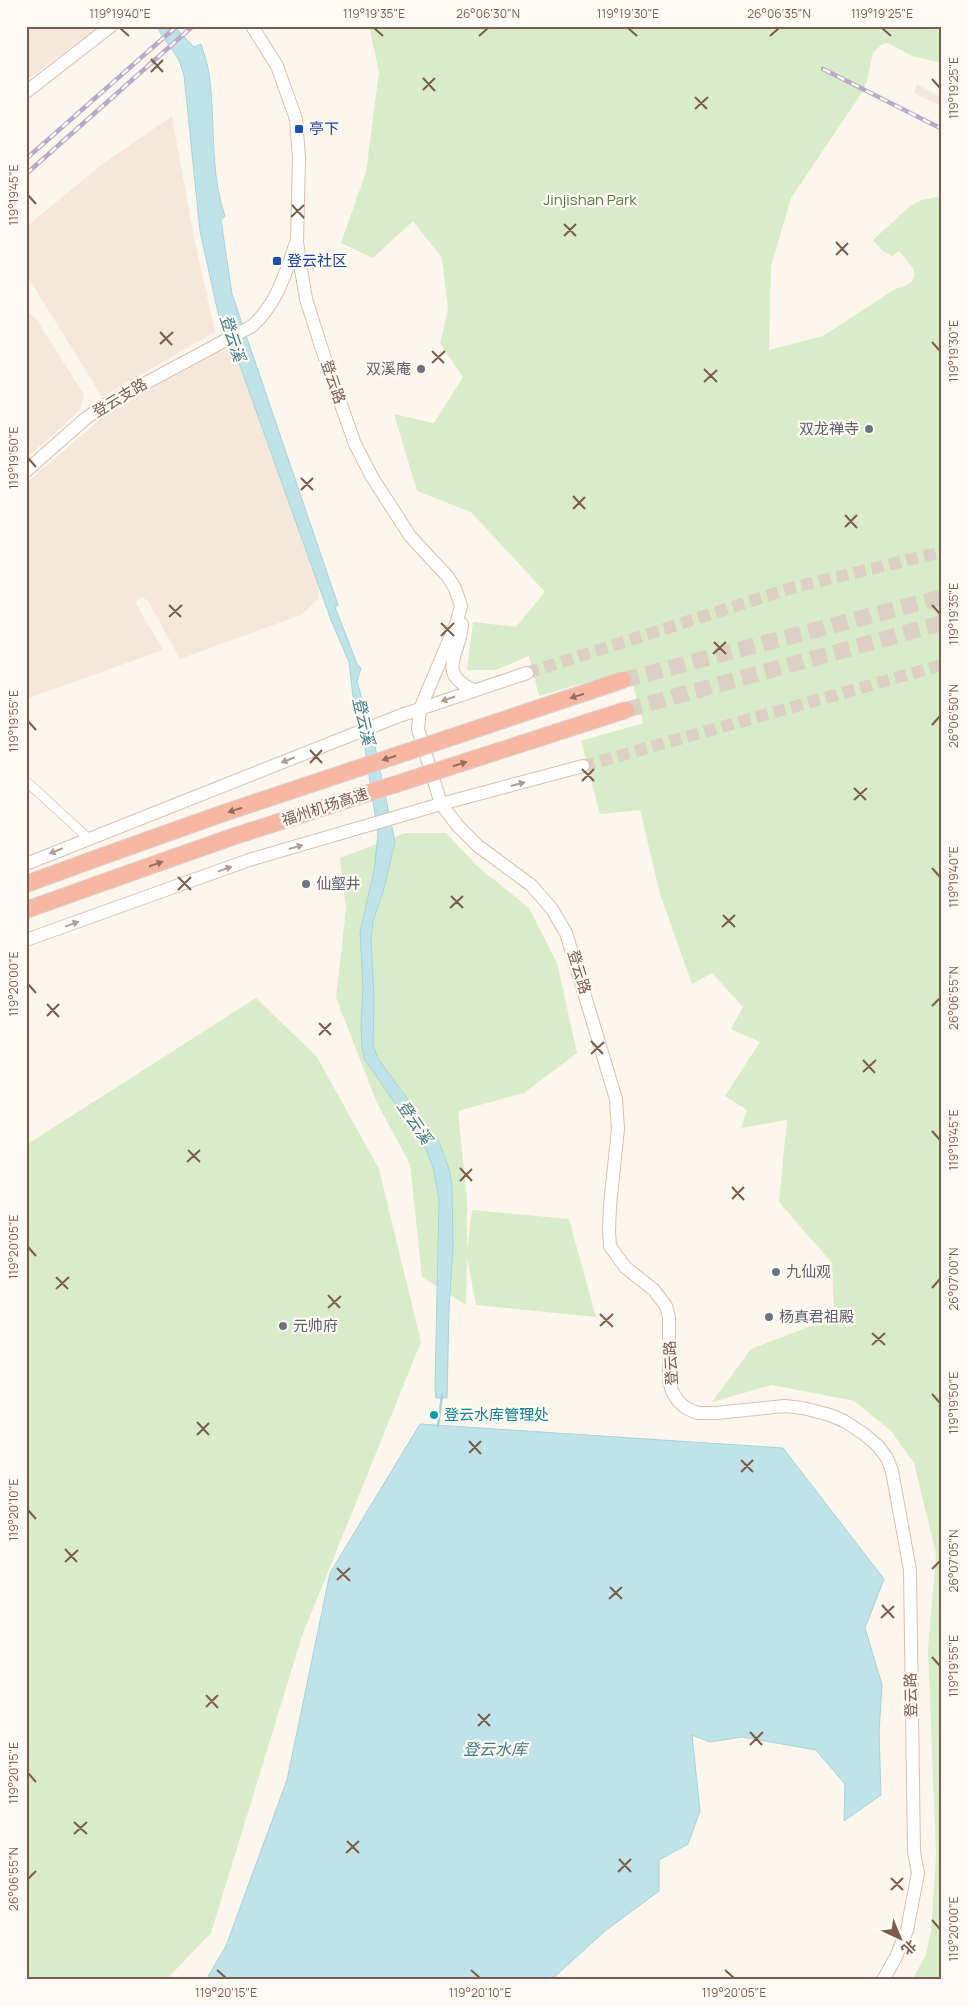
<svg xmlns="http://www.w3.org/2000/svg" width="968" height="2006" font-family="Manrope,'Noto Sans SC',sans-serif">
  <rect width="100%" height="100%" fill="#fdf6ec"/>
  <g fill="#f5e8da">
    <polygon points="26,26 100,26 26,81"/>
    <polygon points="917,84 942,98 942,107 914,93"/>
    <polygon points="172,116 193,233 215,332 102,397 26,274 26,227 100,166"/>
    <polygon points="26,309 37,320 84,395 80,409 74,416 26,458"/>
    <polygon points="228,350 239,363 318,582 319,598 301,615 180,659 148,601 142,597 135,602 163,650 26,699 26,483 109,412 217,353"/>
  </g>
  <g fill="#d8ecc9">
    <path d="M369 26H942V63L912 56 888 43 882 44 873 53 867 81 861 94 791 198 771 266 769 350 823 336 895 289C925 282 915 268 899 251L892 256 883 251 873 240 910 206 922 200 942 196V1980H912L926 1955 931 1931 936 1856 928 1648 936 1554 914 1463 891 1431 854 1401 772 1385 712 1402 751 1349 834 1317 832 1263 779 1202 787 1120 741 1128 747 1110 725 1096 760 1042 731 1029 743 1007 712 973 692 984 660 894 640 810 600 814 581 741 643 723 629 670 539 696 529 656 496 670H467L473 622 516 627 545 592 471 512 417 491 394 414 434 423 463 377 440 344 448 309 442 258 413 221 373 258 341 243 366 172 379 72Z"/>
    <polygon points="405,833 446,833 477,866 529,908 557,963 577,1053 524,1093 458,1111 467,1201 467,1249 472,1210 569,1219 596,1317 476,1305 467,1258 466,1305 422,1277 410,1164 377,1103 336,998 346,909 340,858"/>
    <polygon points="256,998 317,1057 379,1169 421,1342 302,1636 211,1933 166,1980 26,1980 26,1145"/>
  </g>
  <g fill="#bfe3e8" stroke="#a5d3da">
    <path d="M156 26H174L194 47 201 44C204 54 208 64 209 74 216 122 209 169 225 216L221 220 232 294 338 605 335 607 357 664 361 668 357 681 375 746 395 842 383 892 373 921 371 939 374 998 373 1046 379 1060 439 1142 449 1169 452 1187 453 1247 449 1309 447 1398H436L435 1387 439 1199 433 1167 424 1145 365 1060 362 1047 361 1025 363 987 360 932 374 871 378 835 365 748 361 723 354 705 349 662 331 620 239 363 228 350 224 340 200 231 184 75 179 60Z"/>
    <polygon points="420,1424 783,1448 884,1579 865,1628 882,1685 879,1732 881,1795 844,1821 845,1784 816,1750 742,1737 710,1742 692,1735 700,1811 688,1844 659,1860 659,1891 605,1931 551,1980 206,1980 226,1946 287,1780 330,1573"/>
  </g>
  <g fill="none" stroke-linecap="round" stroke-linejoin="round">
    <polyline stroke="#a5d3da" stroke-width="2.5" points="438,1426 442,1395"/>
    <g stroke="#dcd0c4" stroke-width="12" stroke-dasharray="12 6" stroke-linecap="butt">
      <polyline points="527,673 795,587 942,552"/>
      <polyline points="583,766 942,665"/>
    </g>
    <g stroke="#dcd0c4" stroke-width="16" stroke-dasharray="16 8" stroke-linecap="butt">
      <polyline points="623,680 942,597"/>
      <polyline points="626,710 942,623"/>
    </g>
    <g stroke="#d1beb0" stroke-width="10">
      <polyline id="street" points="26,781 88,838"/>
    </g>
    <g stroke="#d6c0b0" stroke-width="14">
      <g id="secondary">
        <polyline points="252,26 277,66 296,119 299,158 297,241 300,263 306,299 326,362 355,444 372,477 410,536 448,577 455,588 461,606 457,621 420,709 418,729 441,804 458,826 478,846 531,885 552,909 566,933 616,1099 618,1129 610,1205 609,1231 610,1246 625,1267 654,1290 666,1306 669,1317 669,1381 672,1391 678,1401 686,1408 697,1413 716,1413 785,1406 803,1408 830,1415 844,1421 864,1434 878,1446 887,1458 892,1471 910,1570 914,1852 918,1873 907,1930 896,1957 883,1980"/>
        <polyline points="26,92 111,26"/>
        <path d="M26 471 85 419 103 406 252 326C277 304 285 274 296 243"/>
        <path d="M462 624C461 654 435 672 473 690"/>
        <polyline points="26,864 399,716 527,673"/>
        <polyline points="26,940 249,860 441,804 583,766"/>
      </g>
    </g>
    <g stroke="#dad1cd" stroke-width="18">
      <g id="highway">
        <polyline points="26,884 103,856"/>
        <polyline points="26,910 110,880"/>
      </g>
    </g>
    <use href="#street" stroke="#fff" stroke-width="9"/>
    <use href="#secondary" stroke="#fff" stroke-width="12"/>
    <use href="#highway" stroke="#f7b7a3" stroke-width="16"/>
    <g stroke="#b9a8c9" stroke-width="4.5">
      <g id="rail">
        <polyline points="823,69 942,129"/>
        <polyline points="26,159 177,26"/>
        <polyline points="26,174 193,26"/>
      </g>
    </g>
    <use href="#rail" stroke="#fffaf3" stroke-width="2.5" stroke-dasharray="8" stroke-linecap="butt"/>
    <g stroke="#dad1cd" stroke-width="18" stroke-linecap="butt">
      <g id="highway-bridge">
        <polyline points="103,856 221,814 623,680"/>
        <polyline points="110,880 232,837 626,710"/>
      </g>
    </g>
    <use href="#highway-bridge" stroke="#f7b7a3" stroke-width="16"/>
  </g>
  <defs><path id="oneway-solid" d="M-6-.8H1V-3.2L6.5 0L1 3.2V.8H-6Z" transform="scale(1.25)"/></defs>
  <g fill="#936e5e">
    <use href="#oneway-solid" transform="translate(577 696) rotate(162)"/>
    <use href="#oneway-solid" transform="translate(389 758) rotate(162)"/>
    <use href="#oneway-solid" transform="translate(460 764) rotate(-18)"/>
    <use href="#oneway-solid" transform="translate(235 810) rotate(162)"/>
    <use href="#oneway-solid" transform="translate(156 864) rotate(-19)"/>
  </g>
  <g fill="#af9d94">
    <use href="#oneway-solid" transform="translate(448 699) rotate(161)"/>
    <use href="#oneway-solid" transform="translate(288 760) rotate(158)"/>
    <use href="#oneway-solid" transform="translate(518 784) rotate(-15)"/>
    <use href="#oneway-solid" transform="translate(296 847) rotate(-16)"/>
    <use href="#oneway-solid" transform="translate(56 851) rotate(158)"/>
    <use href="#oneway-solid" transform="translate(225 869) rotate(-20)"/>
    <use href="#oneway-solid" transform="translate(72 924) rotate(-20)"/>
  </g>
  <path fill="none" stroke="#7a5c4d" stroke-width="2" d="M120 28 129 36M374 28 383 36M628 28 637 36M882 28 891 36M479 36 488 28M770 36 779 28M151 59 163 72M151 72 163 60M423 78 435 91M932 79 940 88M423 90 435 78M695 97 707 109M695 109 708 97M28 195 36 204M292 205 304 218M291 217 304 205M564 224 576 236M564 236 576 224M836 242 848 255M836 255 848 243M160 332 172 345M932 342 940 351M160 344 173 332M432 351 444 363M432 363 445 351M704 369 717 382M704 382 717 370M28 458 36 467M301 478 313 490M301 490 313 478M573 496 585 509M573 509 585 497M845 515 857 528M845 527 857 515M169 605 181 617M932 605 940 614M169 617 182 605M441 623 454 636M441 636 454 623M714 642 726 654M713 654 726 642M28 721 36 730M932 725 940 716M310 750 322 763M310 763 322 750M582 769 594 781M582 781 594 769M854 788 866 800M854 800 867 788M932 868 940 877M178 877 191 890M178 890 191 877M451 896 463 908M450 908 463 896M723 915 735 927M722 927 735 915M28 984 36 993M47 1004 59 1017M932 1006 940 998M47 1016 59 1004M319 1023 331 1035M319 1035 331 1023M591 1041 603 1054M591 1054 604 1042M863 1060 875 1073M863 1072 876 1060M932 1131 940 1140M188 1150 200 1162M187 1162 200 1150M460 1168 472 1181M460 1181 472 1169M732 1187 744 1200M732 1199 744 1187M28 1247 36 1256M56 1277 68 1289M932 1288 940 1279M56 1289 69 1277M328 1295 340 1308M328 1308 341 1296M600 1314 613 1327M600 1326 613 1314M872 1333 885 1345M872 1345 885 1333M932 1394 940 1403M197 1422 209 1435M197 1435 209 1423M469 1441 481 1454M469 1453 481 1441M741 1460 753 1472M741 1472 753 1460M28 1510 36 1519M65 1549 77 1562M65 1562 78 1550M337 1568 350 1581M932 1569 940 1561M337 1580 350 1568M610 1587 622 1599M609 1599 622 1587M882 1605 894 1618M881 1618 894 1606M932 1657 940 1666M206 1695 218 1708M206 1707 218 1695M478 1714 490 1726M478 1726 490 1714M750 1732 762 1745M750 1745 763 1732M28 1773 36 1782M74 1822 87 1834M74 1834 87 1822M347 1841 359 1853M346 1853 359 1841M619 1859 631 1872M618 1872 631 1859M891 1878 903 1890M28 1879 36 1871M891 1890 903 1878M932 1920 940 1929M217 1970 226 1978M471 1970 480 1978M725 1970 734 1978"/>
  <g fill="#1a4fb4" stroke="#fffaf3" stroke-width="2">
    <rect x="294" y="124" width="10" height="10" rx="2.5"/>
    <rect x="272" y="256" width="10" height="10" rx="2.5"/>
  </g>
  <g fill="#6b7280" stroke="#fffaf3" stroke-width="2">
    <circle cx="421" cy="369" r="5"/>
    <circle cx="869" cy="429" r="5"/>
    <circle cx="306" cy="884" r="5"/>
    <circle cx="776" cy="1272" r="5"/>
    <circle cx="769" cy="1317" r="5"/>
    <circle cx="283" cy="1326" r="5"/>
  </g>
  <circle fill="#0f9aa8" stroke="#fffaf3" stroke-width="2" cx="434" cy="1415" r="5"/>
  <g text-anchor="middle" stroke-width="4.5" stroke-linejoin="round" paint-order="stroke">
    <g font-size="15" fill="#164399" stroke="#fffaf3" text-anchor="start">
      <text x="309" y="134">亭下</text>
      <text x="287" y="266">登云社区</text>
    </g>
    <g font-size="15" fill="#537a41" stroke="#fffaf3">
      <text x="590" y="205">Jinjishan Park</text>
    </g>
    <g font-size="15" fill="#5b616d" stroke="#fffaf3" text-anchor="start">
      <text x="411" y="374" text-anchor="end">双溪庵</text>
      <text x="859" y="434" text-anchor="end">双龙禅寺</text>
      <text x="316" y="889">仙壑井</text>
      <text x="786" y="1277">九仙观</text>
      <text x="779" y="1322">杨真君祖殿</text>
      <text x="293" y="1331">元帅府</text>
    </g>
    <g font-size="15" fill="#7a5c4d" stroke="#fffaf3">
      <text transform="translate(333 382) rotate(71)" y="5">登云路</text>
      <text transform="translate(120 398) rotate(-31)" y="5">登云支路</text>
      <text transform="translate(325 807) rotate(-18)" y="5">福州机场高速</text>
      <text transform="translate(579 972) rotate(73)" y="5">登云路</text>
      <text transform="translate(671 1363) rotate(-93)" y="5">登云路</text>
      <text transform="translate(911 1695) rotate(-91)" y="5">登云路</text>
    </g>
    <g font-size="15" fill="#0d838f" stroke="#fffaf3" text-anchor="start">
      <text x="444" y="1420">登云水库管理处</text>
    </g>
    <g font-size="16" font-style="italic" fill="#437c86" stroke="#fffaf3">
      <text transform="translate(233 338) rotate(72)" y="6">登云溪</text>
      <text transform="translate(364 721) rotate(77)" y="6">登云溪</text>
      <text transform="translate(415 1122) rotate(56)" y="6">登云溪</text>
      <text x="495" y="1755">登云水库</text>
    </g>
  </g>
  <rect width="968" height="2006" fill="none" stroke="#fffaf3" stroke-width="55"/>
  <g transform="translate(900 1938) rotate(136)" stroke="#fffaf3" stroke-width="4" paint-order="stroke">
  <path d="M0-4L9 19L0 12L-9 19Z" fill="#7a5c4d"/>
  <text y="-8" font-size="14" font-weight="bold" text-anchor="middle" fill="#7a5c4d">北</text>
  </g>
  <rect x="28" y="28" width="912" height="1950" fill="none" stroke="#7a5c4d" stroke-width="2"/>
  <g font-size="12" text-anchor="middle" fill="#7a5c4d">
    <text x="120" y="18">119°19'40"E</text>
    <text x="374" y="18">119°19'35"E</text>
    <text x="488" y="18">26°06'30"N</text>
    <text x="628" y="18">119°19'30"E</text>
    <text x="779" y="18">26°06'35"N</text>
    <text x="882" y="18">119°19'25"E</text>
    <text transform="translate(954 88) rotate(-90)" y="4">119°19'25"E</text>
    <text transform="translate(14 195) rotate(-90)" y="4">119°19'45"E</text>
    <text transform="translate(954 351) rotate(-90)" y="4">119°19'30"E</text>
    <text transform="translate(14 458) rotate(-90)" y="4">119°19'50"E</text>
    <text transform="translate(954 614) rotate(-90)" y="4">119°19'35"E</text>
    <text transform="translate(954 716) rotate(-90)" y="4">26°06'50"N</text>
    <text transform="translate(14 721) rotate(-90)" y="4">119°19'55"E</text>
    <text transform="translate(954 877) rotate(-90)" y="4">119°19'40"E</text>
    <text transform="translate(14 984) rotate(-90)" y="4">119°20'00"E</text>
    <text transform="translate(954 998) rotate(-90)" y="4">26°06'55"N</text>
    <text transform="translate(954 1140) rotate(-90)" y="4">119°19'45"E</text>
    <text transform="translate(14 1247) rotate(-90)" y="4">119°20'05"E</text>
    <text transform="translate(954 1279) rotate(-90)" y="4">26°07'00"N</text>
    <text transform="translate(954 1403) rotate(-90)" y="4">119°19'50"E</text>
    <text transform="translate(14 1510) rotate(-90)" y="4">119°20'10"E</text>
    <text transform="translate(954 1561) rotate(-90)" y="4">26°07'05"N</text>
    <text transform="translate(954 1666) rotate(-90)" y="4">119°19'55"E</text>
    <text transform="translate(14 1773) rotate(-90)" y="4">119°20'15"E</text>
    <text transform="translate(14 1879) rotate(-90)" y="4">26°06'55"N</text>
    <text transform="translate(954 1929) rotate(-90)" y="4">119°20'00"E</text>
    <text x="226" y="1997">119°20'15"E</text>
    <text x="480" y="1997">119°20'10"E</text>
    <text x="734" y="1997">119°20'05"E</text>
  </g>
</svg>
